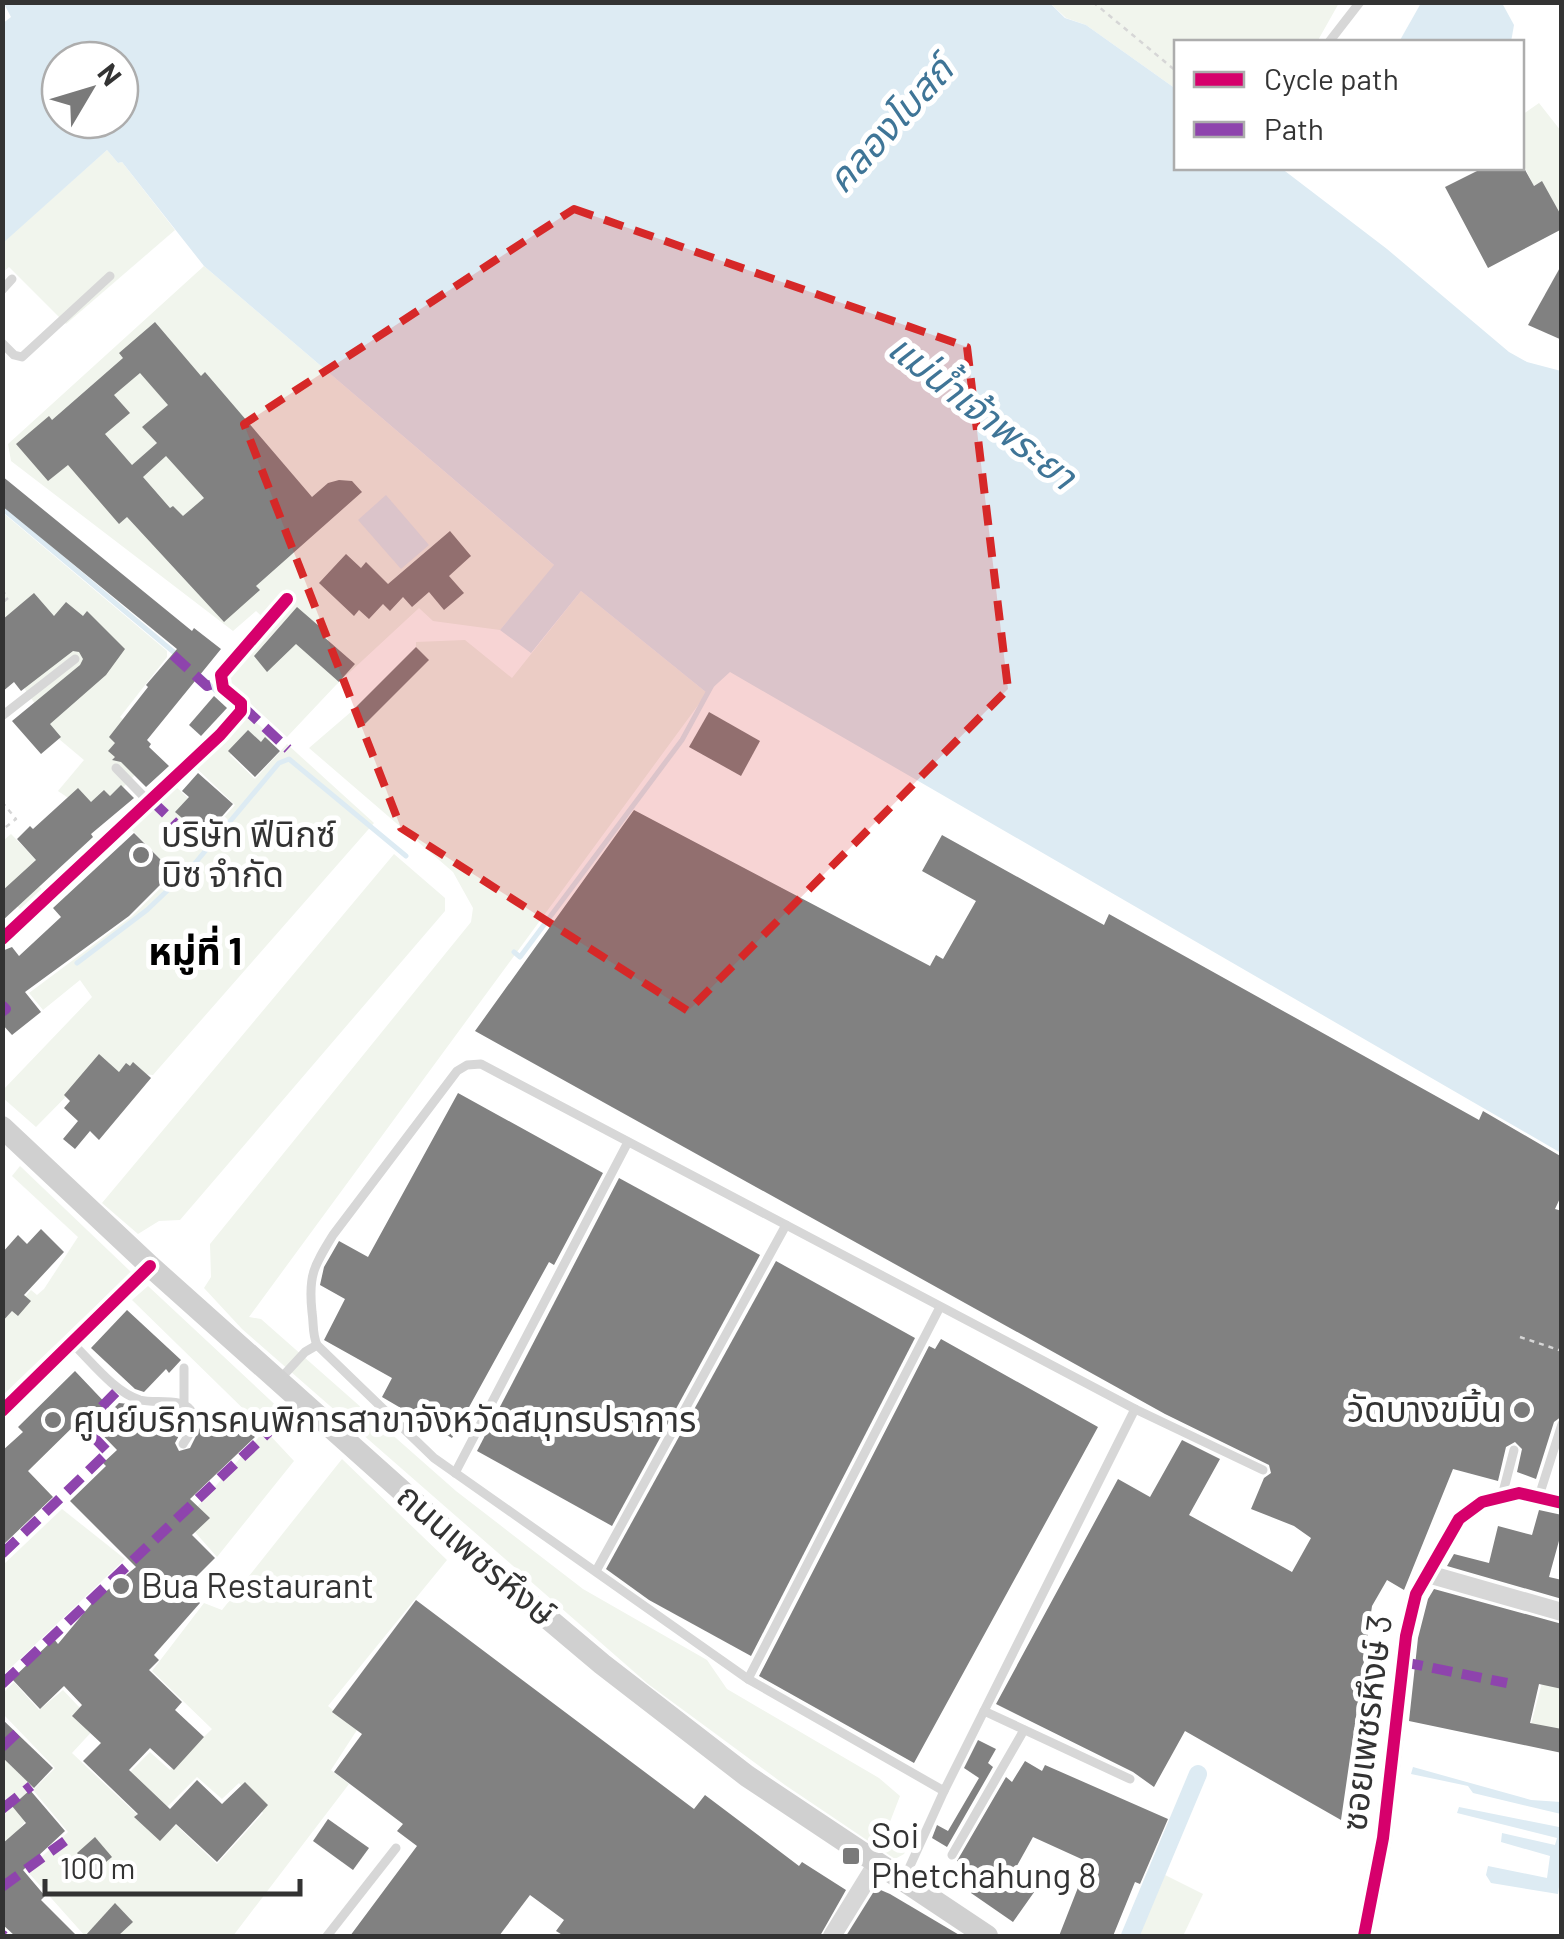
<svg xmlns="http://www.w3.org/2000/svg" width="1564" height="1939" font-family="Barlow,'Noto Sans Thai',sans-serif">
  <rect width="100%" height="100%" fill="#fff"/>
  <g fill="#f1f5ed">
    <polygon points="1050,3 1339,3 1317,42 1176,42 1176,89 1086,25 1066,18"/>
    <polygon points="1539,103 1561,131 1561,217 1541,182 1531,187 1528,182 1531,180 1522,162 1522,115"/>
    <polygon points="107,150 118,163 122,162 175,230 66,324 9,267 3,272 2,243"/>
    <polygon points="204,266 555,566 500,630 433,621 419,608 336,685 287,737 227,682 271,625 256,611 233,631 11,461 8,444"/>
    <polygon points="2,512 167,651 167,657 120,717 126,722 136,774 95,816 58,791 84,760 59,739 3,657"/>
    <polygon points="581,591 707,693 249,1317 261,1319 456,1491 583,1589 707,1660 727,1689 879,1778 900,1796 888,1827 910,1843 904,1854 895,1859 785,1785 648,1684 242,1329 204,1288 211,1277 210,1244 471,922 473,908 453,872 309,748 352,711 366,723 428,660 416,647 416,642 465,640 512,678"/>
    <polygon points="245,713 273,737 264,748 250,735 230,755 255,779 287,744 374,823 153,1075 111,1071 104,1058 36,1127 3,1098 3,1090 92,997 80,980 43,1010 29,993 132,916 175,874 128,826 173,784 217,825 235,805 192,764"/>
    <polygon points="11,834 42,866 30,876 47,895 24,913 3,892 3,841"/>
    <polygon points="394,854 445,898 445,911 180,1220 159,1221 138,1234 102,1203"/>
    <polygon points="20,1166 131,1272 3,1395 2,1318 5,1319 31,1290 37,1295 44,1289 78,1237 12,1176"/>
    <polygon points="148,1286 284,1413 266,1431 294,1461 217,1557 194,1531 197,1507 265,1430 132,1300"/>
    <polygon points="342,1459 447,1560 328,1706 357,1730 331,1770 349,1784 233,1936 123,1936 106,1917 85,1936 27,1871 68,1832 33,1790 55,1768 3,1714 3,1693 14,1682 39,1710 63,1690 97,1726 72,1753 162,1838 176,1825 217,1864 263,1813 239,1783 222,1799 197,1777 166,1808 130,1772 150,1752 170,1770 212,1729 152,1671 204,1603 222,1610"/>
    <polygon points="62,1509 125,1559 3,1675 3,1565"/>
    <polygon points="1542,1683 1561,1687 1561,1735 1530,1728"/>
    <polygon points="3,1758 35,1785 18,1806 28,1818 3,1849"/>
    <polygon points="1165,1875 1203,1894 1183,1936 1136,1936"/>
  </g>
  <g fill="#ddebf3" fill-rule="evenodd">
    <path d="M3 2 1050 3 1065 18 1086 25 1176 89V168H1281L1387 249 1509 352 1527 362 1561 371V1153L730 672 707 693 581 591 531 653 500 630 554 565 204 266 122 162 118 163 107 150 3 243 2 24 11 17ZM60 60H120V120H60Z"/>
    <polygon points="1421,3 1502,3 1514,25 1511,42 1399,42"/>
    <polygon points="386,495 429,545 401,569 358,520"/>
    <polygon points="1413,1767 1531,1800 1561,1802 1561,1814 1473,1793 1468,1786 1411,1774"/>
    <polygon points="1459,1807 1559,1827 1561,1823 1561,1872 1558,1894 1491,1883 1486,1875 1488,1866 1547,1878 1550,1856 1501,1842 1502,1833 1555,1845 1557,1838 1457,1813"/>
  </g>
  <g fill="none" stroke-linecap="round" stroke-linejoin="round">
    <g stroke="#ddebf3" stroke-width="5">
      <polyline points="2,508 176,654"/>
      <polyline points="195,671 216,691"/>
      <polyline points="514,952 520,957 682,740 712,685"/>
      <polyline points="77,963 147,910 191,868 279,763 289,759 406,856"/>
    </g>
    <polyline stroke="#ddebf3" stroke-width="18" points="1130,1936 1198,1774"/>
  </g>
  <g fill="#818181" fill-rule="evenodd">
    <polygon points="1483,168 1524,168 1534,186 1542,181 1562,217 1562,229 1488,268 1445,187"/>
    <polygon points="1562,264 1562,340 1528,325"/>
    <path d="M155 322 201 376 205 372 312 497 328 483 339 480 352 481 362 492 256 586 260 590 224 622 127 517 119 524 68 465 48 481 16 444 49 416 52 420 123 358 119 353ZM140 373 168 405 142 427 157 443 132 465 105 434 130 413 114 395ZM166 456 204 498 183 516 173 506 170 508 143 477Z"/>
    <polygon points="2,476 192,631 194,628 221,649 147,740 151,744 149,747 169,766 146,787 121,762 112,760 115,757 108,751 115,743 109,737 148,687 146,685 177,649 2,506"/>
    <polygon points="450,531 471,556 449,576 464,593 444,610 429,592 412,607 403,597 390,611 383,604 369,619 359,610 354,616 319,583 346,554 361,568 366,562 388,584"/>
    <polygon points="34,593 54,616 66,602 83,616 87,611 125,649 106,675 50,724 61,737 41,754 12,721 80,665 83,659 79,652 73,651 21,691 14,682 2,692 2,620"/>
    <polygon points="297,607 327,633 324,637 355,664 339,682 296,644 267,672 254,656"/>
    <polygon points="416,647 429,660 365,724 352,711"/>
    <polygon points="214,696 227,708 201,736 189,725"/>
    <polygon points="709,712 760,741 741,776 689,747"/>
    <polygon points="248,730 261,742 265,737 280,751 255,777 228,751"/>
    <polygon points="198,773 233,804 195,847 173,826 182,818 175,812 189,797 182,791"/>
    <polygon points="121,785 134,798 91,834 93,837 2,921 2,891 36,860 17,839 30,826 33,829 78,788 91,802 104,790 110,796"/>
    <polygon points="634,810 930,966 936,955 943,959 976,901 922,871 942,835 1104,925 1109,914 1479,1120 1483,1111 1562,1157 1562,1194 1555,1209 1562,1211 1562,1416 1554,1422 1536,1479 1517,1472 1522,1449 1515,1442 1506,1447 1498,1481 1453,1469 1404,1590 1387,1580 1372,1606 1341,1820 1185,1731 1154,1787 1133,1772 996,1704 1118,1479 1150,1497 1182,1440 1220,1459 1189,1515 1292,1572 1311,1538 1294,1526 1251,1509 1264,1478 1271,1473 1269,1465 1165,1414 475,1031"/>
    <polygon points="134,833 173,872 129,916 25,992 41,1012 12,1035 2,1024 2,951 12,947 19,956 61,917 53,908"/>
    <polygon points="99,1054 119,1072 126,1063 130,1066 133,1062 151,1078 99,1140 90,1131 75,1149 63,1139 78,1121 64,1108 70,1101 64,1095"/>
    <polygon points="458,1093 603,1173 554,1265 549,1262 452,1438 382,1397 392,1378 324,1340 345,1299 320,1285 324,1267 339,1241 368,1257"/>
    <polygon points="619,1178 760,1255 612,1526 477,1451"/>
    <polygon points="41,1229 64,1252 24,1295 31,1301 18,1316 12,1311 2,1322 2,1253 18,1235 27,1244"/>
    <polygon points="776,1261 915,1338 751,1656 649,1600 606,1569"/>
    <polygon points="127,1310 181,1360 169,1373 166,1369 144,1392 135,1389 91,1348"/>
    <polygon points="941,1339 1098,1427 914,1763 759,1676 929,1346 935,1349"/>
    <polygon points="75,1371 112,1410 119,1403 129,1404 149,1423 162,1410 182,1430 175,1443 179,1451 190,1448 202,1424 216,1410 224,1418 231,1412 255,1437 190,1499 210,1518 192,1535 215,1558 184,1589 200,1603 154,1655 159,1660 149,1670 182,1702 175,1710 204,1737 174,1770 150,1748 129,1770 170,1809 197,1780 222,1804 245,1782 268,1805 217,1862 176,1824 160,1841 134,1817 138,1814 83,1761 101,1743 72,1716 82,1705 64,1686 40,1709 12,1679 54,1639 58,1644 93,1602 136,1567 70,1501 106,1466 103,1463 117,1450 84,1416 28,1471 53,1497 2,1546 2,1451 23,1432 18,1427"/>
    <polygon points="1539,1510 1562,1515 1562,1530 1549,1577 1562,1580 1562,1599 1447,1566 1454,1554 1489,1563 1498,1526 1532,1535"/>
    <polygon points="1434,1589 1562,1624 1562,1689 1539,1684 1530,1723 1562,1729 1562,1753 1409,1721 1418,1638 1428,1599"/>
    <polygon points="416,1600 694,1809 705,1795 799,1866 802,1862 846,1890 820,1936 564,1936 556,1931 564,1920 530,1895 499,1936 350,1936 417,1846 397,1831 403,1824 334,1772 362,1734 332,1712"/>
    <polygon points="2,1719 53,1768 34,1788 2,1757"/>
    <polygon points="978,1740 996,1749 988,1763 993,1767 947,1847 932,1838 937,1825 948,1831 979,1778 964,1768"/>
    <polygon points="1025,1761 1042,1771 1045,1765 1168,1819 1140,1884 1135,1882 1113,1936 1059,1936 1088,1862 1033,1837 1014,1871 1037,1888 1013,1922 971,1893 983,1876 957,1861 1006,1777 1012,1782"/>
    <polygon points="30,1790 65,1831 23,1870 45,1896 41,1900 77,1936 15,1936 2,1924 2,1844 26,1823 12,1806"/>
    <polygon points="328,1819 369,1848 353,1870 313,1841"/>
    <polygon points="95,1837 112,1857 94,1872 77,1853"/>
    <polygon points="876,1888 890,1894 961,1936 846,1936"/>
    <polygon points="115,1903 133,1922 118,1936 85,1936"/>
  </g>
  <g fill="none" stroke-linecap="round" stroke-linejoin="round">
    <g stroke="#d6d6d6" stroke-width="2.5" stroke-dasharray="5 5" stroke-linecap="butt">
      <polyline points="1093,2 1176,71"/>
      <polyline points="2,590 8,598 2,603"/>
      <polyline points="2,802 16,819 2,830"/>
      <polyline points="1520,1337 1562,1351"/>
    </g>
    <g stroke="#d7d7d7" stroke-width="9">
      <polyline points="1329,42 1360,2"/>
      <polyline points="2,290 12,279"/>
      <polyline points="2,343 14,355 22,357 110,276"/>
      <polyline points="2,716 75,659"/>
      <polyline points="116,768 149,802"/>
      <path d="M481 1064 1135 1409 944 1791 748 1679 434 1458 317 1345C312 1333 314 1325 312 1312 308 1275 314 1266 333 1235L457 1071 467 1065Z"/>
      <path d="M72 1343C91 1361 114 1392 140 1400 156 1404 185 1396 193 1414 197 1425 188 1436 183 1444"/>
      <polyline points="281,1378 305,1352 317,1345"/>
      <polyline points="184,1405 184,1368"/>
      <polyline points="1135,1409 1263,1470"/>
      <polyline points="455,1473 628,1142"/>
      <polyline points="1502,1496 1514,1450"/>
      <polyline points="1539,1496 1562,1424"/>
      <polyline points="596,1571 786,1225"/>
      <polyline points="748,1679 940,1307"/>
      <polyline points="984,1711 1130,1779"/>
      <polyline points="952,1855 1024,1730"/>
      <polyline points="905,1877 944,1791"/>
      <polyline points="327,1936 396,1848"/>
    </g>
    <g stroke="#d7d7d7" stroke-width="18">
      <polyline points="2,939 220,735 241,711 241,703 223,688 221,675 287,599"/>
      <polyline points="2,1411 150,1266"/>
      <polyline points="1428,1574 1562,1612"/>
      <polyline points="832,1936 877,1863"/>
      <polyline points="1364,1936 1383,1838 1406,1636 1416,1594 1459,1519 1482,1502 1519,1493 1562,1503"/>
    </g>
    <polyline stroke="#d0d0d0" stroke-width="22" points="2,1127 150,1266 495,1574 602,1664 747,1776 987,1936"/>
    <g stroke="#8e44ad" stroke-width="10" stroke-dasharray="20 10" stroke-linecap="butt">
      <polyline points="173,655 207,686 220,682"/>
      <polyline points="243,707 288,749"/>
      <polyline points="151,800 175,823"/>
      <polyline points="2,1005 6,1009 2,1012"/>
      <polyline points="2,1554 108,1452 83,1426 120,1388"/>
      <polyline points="1403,1662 1507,1683"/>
      <polyline points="2,1684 292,1410"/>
      <polyline points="2,1747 17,1733"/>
      <polyline points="2,1809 31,1786"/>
      <polyline points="2,1887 65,1841"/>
      <polyline points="2,1934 4,1936"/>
    </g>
    <g stroke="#fff" stroke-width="19">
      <g id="cycleway">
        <polyline points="2,939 220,735 241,711 241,703 223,688 221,675 287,599"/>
        <polyline points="2,1411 150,1266"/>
        <polyline points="1364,1936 1383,1838 1406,1636 1416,1594 1459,1519 1482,1502 1519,1493 1562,1503"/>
      </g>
    </g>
    <use href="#cycleway" stroke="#d6006c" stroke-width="12"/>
  </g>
  <path fill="#d62828" fill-opacity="0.2" stroke="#d62828" stroke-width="8" stroke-dasharray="20 12" stroke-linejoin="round" d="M574 209 967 347 1008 689 688 1011 401 828 244 424Z"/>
  <g fill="#7a7a7a" stroke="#fff" stroke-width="4">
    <circle cx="141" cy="855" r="10"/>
    <circle cx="1522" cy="1410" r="10"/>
    <circle cx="53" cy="1420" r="10"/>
    <circle cx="121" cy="1586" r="10"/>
    <rect x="841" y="1846" width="20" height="20" rx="5"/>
  </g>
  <g text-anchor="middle" stroke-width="10" stroke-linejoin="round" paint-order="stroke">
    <g font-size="35" fill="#333" stroke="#fff" text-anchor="start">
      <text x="161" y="847">บริษัท ฟีนิกซ์<tspan x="161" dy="40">บิซ จำกัด</tspan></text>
      <text x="1502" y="1422" text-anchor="end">วัดบางขมิ้น</text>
      <text x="73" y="1432">ศูนย์บริการคนพิการสาขาจังหวัดสมุทรปราการ</text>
      <text x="141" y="1598">Bua Restaurant</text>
      <text x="871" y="1848">Soi<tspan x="871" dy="40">Phetchahung 8</tspan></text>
    </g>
    <g font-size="35" fill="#333" stroke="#fff">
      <text transform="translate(476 1555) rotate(41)" y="12">ถนนเพชรหึงษ์</text>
      <text transform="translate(1367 1723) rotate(-83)" y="12">ซอยเพชรหึงษ์ 3</text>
    </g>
    <g font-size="38" font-style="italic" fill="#3f7597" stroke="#fff">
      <text transform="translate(890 125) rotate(-48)" y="13">คลองโบสถ์</text>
      <text transform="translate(982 412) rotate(38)" y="13">แม่น้ำเจ้าพระยา</text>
    </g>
    <g font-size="38" font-weight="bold" fill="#000" stroke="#fff">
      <text x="195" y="965">หมู่ที่ 1</text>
    </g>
  </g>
  <rect width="1564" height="1939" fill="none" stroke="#333333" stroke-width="10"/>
  <rect x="1174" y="40" width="350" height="130" fill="#ffffff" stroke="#adadad" stroke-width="2.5"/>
  <rect x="1194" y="72" width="50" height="15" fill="#d6006c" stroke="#adadad" stroke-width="2.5"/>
  <text x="1264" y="90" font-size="30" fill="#333333">Cycle path</text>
  <rect x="1194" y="122" width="50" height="15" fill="#8e44ad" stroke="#adadad" stroke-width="2.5"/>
  <text x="1264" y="140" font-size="30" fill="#333333">Path</text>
  <g transform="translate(90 90) rotate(52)"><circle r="48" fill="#ffffff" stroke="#adadad" stroke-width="2.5"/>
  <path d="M0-8L18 38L0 25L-18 38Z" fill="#7a7a7a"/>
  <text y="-15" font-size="28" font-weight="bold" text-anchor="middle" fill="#333333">N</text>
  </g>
  <path d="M45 1879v15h255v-15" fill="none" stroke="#333333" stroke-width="5"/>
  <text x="60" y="1879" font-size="30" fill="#333333" stroke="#ffffff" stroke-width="8" paint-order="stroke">100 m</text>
</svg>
